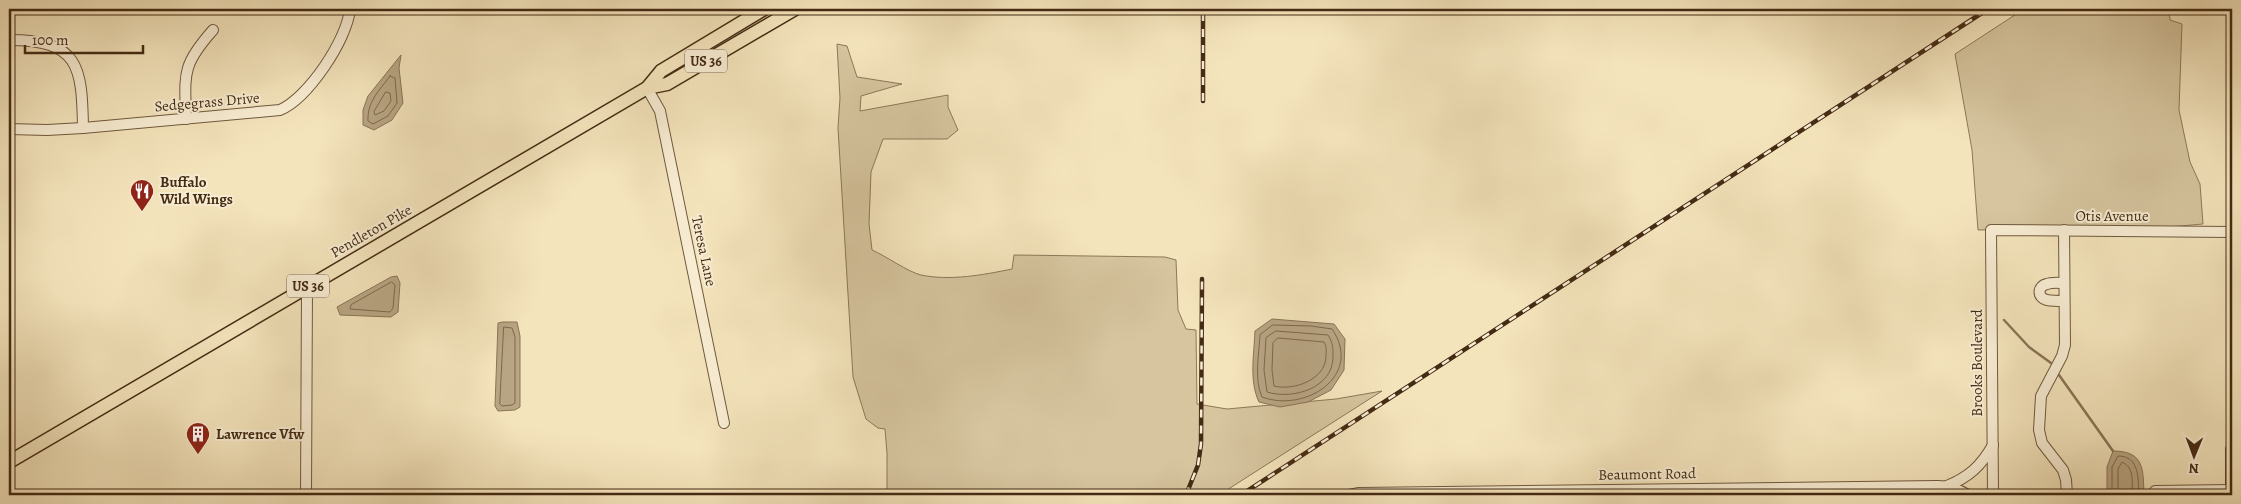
<svg xmlns="http://www.w3.org/2000/svg" width="2241" height="504" font-family="Alegreya,serif">
  <rect width="100%" height="100%" fill="#f4e4bc"/>
  <filter id="stains"><feTurbulence type="fractalNoise" baseFrequency=".004" numOctaves="4"/><feColorMatrix values="0 0 0 0 .2 0 0 0 0 .09 0 0 0 0 .02 0 0 0 .5 -.17"/></filter>
  <radialGradient id="worn" r=".72"><stop offset=".6" stop-color="#630" stop-opacity="0"/><stop offset="1" stop-color="#630" stop-opacity=".3"/></radialGradient>
  <g fill="#d6c59f" stroke="#8d7859">
    <polygon points="2024,9 2169,9 2170,20 2182,24 2179,110 2190,162 2200,184 2203,224 2158,228 1978,230 1972,150 1955,54"/>
    <path d="M837 44 847 46 857 77 902 84 861 96 860 111 948 95V107L958 130 947 139H883L871 172 869 224 872 250C886 256 908 272 921 275 950 281 983 275 1012 269L1014 255 1165 257 1176 260 1178 310 1186 329 1196 330 1197 404 1227 409 1336 399 1382 391 1219 495H887V453L885 429 878 428 866 419 853 377 838 128 840 98Z"/>
  </g>
  <g fill="#b8a583" stroke="#8a7456">
    <polygon points="401,55 399,68 403,103 392,120 374,130 363,125 363,110 368,96"/>
    <polygon points="397,276 400,283 398,312 391,317 340,315 337,307 391,277"/>
    <path d="M1272 319 1334 324 1345 339 1344 370 1331 390 1308 402 1280 407 1259 402C1249 381 1254 355 1255 331Z"/>
    <polygon points="503,322 517,322 520,336 520,407 515,410 498,411 495,406 498,323"/>
    <path d="M2113 451C2145 451 2143 470 2144 495H2107V467Z"/>
  </g>
  <g fill="none" stroke-linecap="round" stroke-linejoin="round">
    <g stroke="#7e684b" stroke-width="1">
      <path d="M390 76 395 78 397 103 388 116 373 124 368 121C367 102 379 91 390 76Z"/>
      <polygon points="386,92 390,93 391,101 384,111 375,115 374,112"/>
      <polygon points="392,282 395,285 393,308 390,312 350,309 351,305"/>
      <path d="M1273 325 1311 326 1332 329C1364 376 1305 413 1262 397 1254 380 1259 354 1260 335Z"/>
      <polygon points="504,327 512,328 515,337 515,403 512,405 502,406 500,404"/>
      <path d="M1276 331 1328 335C1333 343 1333 347 1333 357 1333 388 1293 400 1267 392L1264 370 1266 338Z"/>
      <path d="M1278 338 1324 342C1327 347 1326 351 1326 357 1325 380 1293 391 1274 386L1272 370 1273 343Z"/>
      <path d="M2112 495V467L2118 456C2140 456 2138 479 2139 495"/>
      <path d="M2118 495V469L2122 462C2135 468 2132 483 2132 495"/>
    </g>
    <g stroke="#8a7456" stroke-width="2.5">
      <polyline points="2004,320 2029,347 2051,363"/>
      <polyline points="2059,375 2113,451"/>
    </g>
    <g stroke="#70593d" stroke-width="12">
      <g id="minor">
        <path d="M9 40C79 40 82 66 83 128"/>
        <polyline points="647,88 660,111 724,423"/>
        <path d="M186 119C185 74 181 66 213 30"/>
        <path d="M9 129 47 130 83 128 280 110C308 98 347 40 350 9"/>
        <polyline points="2064,230 2065,345 2062,356 2041,396 2039,430 2042,443 2063,470 2066,480 2067,495"/>
        <path d="M2064 283C2059 283 2052 282 2047 284 2037 286 2037 298 2047 300 2053 301 2059 301 2064 301"/>
        <polyline points="2231,449 2231,495"/>
        <path d="M1947 486C1969 477 1981 466 1993 445"/>
        <polyline points="2155,491 2231,490"/>
        <polyline points="306,495 307,287"/>
        <path d="M1349 495 1359 493 1938 486C1950 486 1958 489 1968 495"/>
        <polyline points="1993,495 1991,230 2232,232"/>
      </g>
    </g>
    <g stroke="#442b13" stroke-width="15">
      <g id="major">
        <polyline points="647,88 667,84 795,9"/>
        <polyline points="9,462 647,88 661,71 764,9"/>
      </g>
    </g>
    <use href="#minor" stroke="#f8edd3" stroke-width="10"/>
    <use href="#major" stroke="#f4e4bc" stroke-width="12"/>
    <g stroke="#442b13" stroke-width="4.5">
      <g id="rail">
        <polyline points="1203,101 1203,9"/>
        <polyline points="1186,495 1198,465 1201,444 1202,279"/>
        <polyline points="1241,495 1988,9"/>
      </g>
    </g>
    <use href="#rail" stroke="#f8edd3" stroke-width="2.5" stroke-dasharray="8" stroke-linecap="butt"/>
  </g>
  <defs>
    <g id="restaurant-pin" transform="scale(1.25)"><path d="M0 17L-7.5 6A9.5 9.5 0 1 1 7.5 6Z" fill="#8f2418" stroke="#f8edd3"/><path d="M-5-6h1v4h1v-4h1v4h1v-4h1v5L-1.5 .5V6h-2V.5L-5-1ZM5-6V6H3V1.5H1.5Q1.5-4 5-6Z" fill="#fff"/></g>
    <g id="building-pin" transform="scale(1.25)"><path d="M0 17L-7.5 6A9.5 9.5 0 1 1 7.5 6Z" fill="#8f2418" stroke="#f8edd3"/><path d="M-4-6H4V6H1V3H-1V6H-4ZM-2.5-4.3h1.7v1.8h-1.7ZM.8-4.3h1.7v1.8H.8ZM-2.5-1h1.7V.8h-1.7ZM.8-1h1.7V.8H.8Z" fill="#fff"/></g>
  </defs>
  <g fill-rule="evenodd">
    <use href="#restaurant-pin" x="142" y="191"/>
    <use href="#building-pin" x="198" y="434"/>
  </g>
  <g text-anchor="middle" stroke-width="4" stroke-linejoin="round" paint-order="stroke">
    <g fill="#f8edd3" stroke="#7a654d" stroke-width="1">
      <rect x="685" y="49.5" width="42" height="23" rx="4"/>
      <rect x="287" y="274.5" width="42" height="23" rx="4"/>
    </g>
    <g font-size="14" font-weight="bold" fill="#442b13">
      <text x="706" y="66">US 36</text>
      <text x="308" y="291">US 36</text>
    </g>
    <g font-size="15" fill="#442b13" stroke="#f8edd3">
      <text transform="translate(207 102) rotate(-5)" y="5">Sedgegrass Drive</text>
      <text x="2112" y="221">Otis Avenue</text>
      <text transform="translate(371 231) rotate(-30)" y="5">Pendleton Pike</text>
      <text transform="translate(704 251) rotate(78)" y="5">Teresa Lane</text>
      <text transform="translate(1977 363) rotate(-90)" y="5">Brooks Boulevard</text>
      <text transform="translate(1647 474) rotate(-1)" y="5">Beaumont Road</text>
    </g>
    <g font-size="15" font-weight="bold" fill="#442b13" stroke="#f8edd3" text-anchor="start">
      <text x="160" y="187">Buffalo<tspan x="160" dy="17">Wild Wings</tspan></text>
      <text x="216" y="439">Lawrence Vfw</text>
    </g>
  </g>
  <rect width="2241" height="504" fill="none" stroke="#f4e4bc" stroke-width="30"/>
  <rect x="10" y="10" width="2221" height="484" fill="none" stroke="#442b13" stroke-width="2.5"/>
  <rect x="15" y="15" width="2211" height="474" fill="none" stroke="#442b13"/>
  <g transform="translate(2194 456) rotate(181)" stroke="#f8edd3" stroke-width="4" paint-order="stroke">
  <path d="M0-4L9 19L0 12L-9 19Z" fill="#442b13"/>
  <text y="-8" font-size="14" font-weight="bold" text-anchor="middle" fill="#442b13">N</text>
  </g>
  <path d="M25 45v8h118v-8" fill="none" stroke="#442b13" stroke-width="2.5"/>
  <text x="32" y="45" font-size="15" fill="#442b13" stroke="#f8edd3" stroke-width="4" paint-order="stroke">100 m</text>
  <rect width="100%" height="100%" filter="url(#stains)"/>
  <rect width="100%" height="100%" fill="url(#worn)"/>
</svg>
